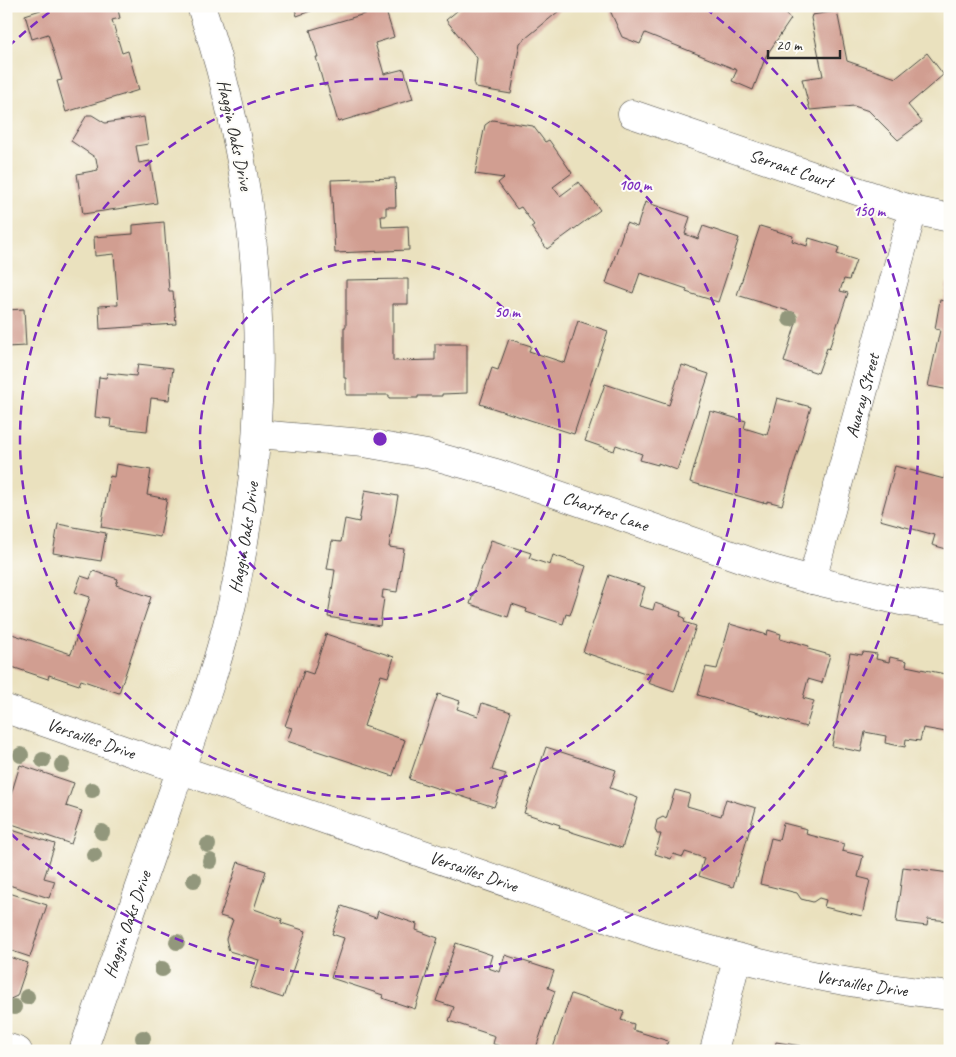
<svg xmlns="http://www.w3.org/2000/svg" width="956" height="1057" font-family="Caveat,sans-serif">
  <rect width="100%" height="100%" fill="#fdfcf7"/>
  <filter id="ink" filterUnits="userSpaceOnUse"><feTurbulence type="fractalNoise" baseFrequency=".02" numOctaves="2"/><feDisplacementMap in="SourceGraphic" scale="10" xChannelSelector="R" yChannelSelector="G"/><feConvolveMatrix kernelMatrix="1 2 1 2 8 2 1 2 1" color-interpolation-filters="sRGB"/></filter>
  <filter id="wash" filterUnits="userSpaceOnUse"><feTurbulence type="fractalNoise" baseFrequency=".0096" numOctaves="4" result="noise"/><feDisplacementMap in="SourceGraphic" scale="20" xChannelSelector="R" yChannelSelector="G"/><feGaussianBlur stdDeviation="1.12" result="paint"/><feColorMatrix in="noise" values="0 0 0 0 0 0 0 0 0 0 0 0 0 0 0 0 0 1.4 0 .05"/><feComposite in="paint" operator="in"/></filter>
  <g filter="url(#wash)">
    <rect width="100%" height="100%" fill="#eae1be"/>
    <g id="blocks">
      <g fill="#d19e91">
        <polygon points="53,6 117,6 120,18 112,20 122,53 128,51 139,90 66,112 57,81 62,80 48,34 32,39 25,15"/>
        <polygon points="294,6 324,6 297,16"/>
        <polygon points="463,6 565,6 520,43 511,94 476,88 474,85 477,58 446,20"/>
        <polygon points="608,6 792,6 786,15 791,19 766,56 753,90 732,81 737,70 645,33 640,44 622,37"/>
        <polygon points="385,8 394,37 375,43 384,74 404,69 413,99 378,110 378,111 365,115 365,114 338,122 327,85 324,86 316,57 318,57 310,30"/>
        <polygon points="837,11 847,61 896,78 927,53 943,74 943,75 908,105 922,122 898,140 869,111 854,106 810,110 802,79 823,76 811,18 812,15"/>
        <polygon points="87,115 92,115 105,123 144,117 148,144 136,146 139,163 150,161 157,203 83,214 77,174 98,170 96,158 71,141"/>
        <polygon points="492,120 533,126 545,142 549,140 572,173 553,187 560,196 579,182 600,210 547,249 531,227 534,225 521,207 517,209 498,183 504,178 475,174 485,125"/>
        <polygon points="395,178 396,207 386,207 386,216 381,216 382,227 408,226 409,250 335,253 331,180"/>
        <polygon points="645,202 690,217 685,234 698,239 703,226 739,238 718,302 686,292 687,289 640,273 633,293 606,283 626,223 637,227"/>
        <polygon points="164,222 169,291 173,291 176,324 100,329 99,306 118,305 114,254 95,256 94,237 133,234 133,225"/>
        <polygon points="760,226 793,236 792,241 807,246 809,238 839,247 837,254 856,260 849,280 844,279 840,291 848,293 829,349 827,348 818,373 784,362 796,323 792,322 795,313 737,295"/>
        <polygon points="408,279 408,304 393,304 393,361 435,360 435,344 467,344 467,393 442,394 442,396 418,396 418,398 389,398 389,395 346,395 346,378 344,378 344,327 346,327 346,280"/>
        <polygon points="947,283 950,284 950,390 928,386 940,330 935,329 940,300 944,301"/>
        <polygon points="24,309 26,346 6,347 6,310"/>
        <polygon points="578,321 608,331 574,434 480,404 492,368 498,370 509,339 531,346 529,351 565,363"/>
        <polygon points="138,364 173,368 169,400 151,398 147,431 110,427 111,419 95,417 99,377 106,378 107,373 136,376"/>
        <polygon points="682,365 709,374 677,470 658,463 658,465 640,460 642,454 616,445 614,451 585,441 605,384 669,405"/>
        <polygon points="777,398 811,407 782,505 767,501 767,503 763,502 763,503 690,482 710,411 746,421 744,428 767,435"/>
        <polygon points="949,458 950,550 932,545 935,535 880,520 895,466 944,479"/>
        <polygon points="116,464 151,470 147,495 167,499 160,537 101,527 110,476 114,477"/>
        <polygon points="365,490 398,496 389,547 404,549 397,592 383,590 382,598 384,598 380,626 328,617 335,570 327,569 332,541 341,542 345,519 359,522"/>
        <polygon points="58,524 106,533 101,561 53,553"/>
        <polygon points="491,540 531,553 529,558 550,565 553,555 586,566 570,615 566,614 563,624 526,612 527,609 512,604 508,617 470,604"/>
        <polygon points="93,571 118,579 116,585 151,597 119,693 81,680 79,685 49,675 48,679 6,665 6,632 71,654 90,597 75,592 81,576 90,579"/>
        <polygon points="609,575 645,587 639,606 653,610 655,603 681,612 680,616 685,618 684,622 696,626 674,692 648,683 651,675 583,652"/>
        <polygon points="730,624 767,635 768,630 781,634 780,639 790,642 791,641 809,646 808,649 830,655 822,683 808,679 803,698 814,701 806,727 698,695 706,667 717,669"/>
        <polygon points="326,634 394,657 388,677 381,675 364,726 405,740 393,776 287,741 292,728 285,726 304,671 313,674"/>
        <polygon points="863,652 877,654 876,659 889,662 890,657 907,661 906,666 950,675 950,723 948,723 946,732 923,728 920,741 906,739 905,747 885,743 886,736 865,732 861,752 832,746 850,653 862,655"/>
        <polygon points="438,694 460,701 457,709 478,716 482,703 511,712 492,770 506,774 494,807 409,779"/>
        <polygon points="546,747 616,770 610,788 638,798 622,848 559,828 560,825 524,813"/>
        <polygon points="20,765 74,783 66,806 82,811 71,844 6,822 6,811"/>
        <polygon points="675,790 690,794 687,806 721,816 726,799 756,808 733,887 699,876 704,858 685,852 683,857 673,854 671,859 655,854 661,834 657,834 655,829 657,820 663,817 666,819"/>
        <polygon points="783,823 807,829 806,834 844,844 842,851 863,856 858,877 870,880 862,916 824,907 826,900 819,898 813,902 801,899 797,893 760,884 771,838 779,840"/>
        <polygon points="6,828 55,844 44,878 55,881 49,898 6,884"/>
        <polygon points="238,862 266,871 254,909 282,919 281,923 306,931 283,998 250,987 259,960 229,951 226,939 233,920 220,916"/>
        <polygon points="903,867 950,873 950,921 928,919 927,926 896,922"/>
        <polygon points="6,892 47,905 30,957 6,949"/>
        <polygon points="342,906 376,918 378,911 417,924 416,930 438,938 415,1009 382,998 383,995 331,978 344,938 332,934"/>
        <polygon points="456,943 492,955 488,968 500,972 505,955 554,971 548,988 555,991 535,1051 506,1051 499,1049 500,1046 493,1044 495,1036 449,1021 454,1007 436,1001"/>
        <polygon points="6,956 28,963 17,996 6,1001"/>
        <polygon points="571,994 624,1012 621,1020 634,1024 633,1030 668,1041 664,1051 552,1051"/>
        <polygon points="776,1042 801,1046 800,1051 774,1051"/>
      </g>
    </g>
  </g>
  <g filter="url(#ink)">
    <use href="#blocks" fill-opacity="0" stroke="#484641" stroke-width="1"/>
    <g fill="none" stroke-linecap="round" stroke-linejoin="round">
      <g stroke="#484641" stroke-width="29">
        <g id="minor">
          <path id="s1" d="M632 114 913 210 950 218"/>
          <path id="s2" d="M257 434 364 443 427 454 496 473 772 569 812 580 900 601 950 609"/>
          <path id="s3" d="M812 580 913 210"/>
          <path id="s4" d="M6 709 657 935C714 951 770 967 828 978 869 986 909 991 950 996"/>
          <polyline points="6,1047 18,1051"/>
          <path id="s5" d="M83 1051C112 967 141 884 170 800 192 736 217 671 232 604 276 406 266 199 201 6"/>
          <polyline points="714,1051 737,958"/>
        </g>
      </g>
      <use href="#minor" stroke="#fff" stroke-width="28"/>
    </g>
    <g fill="#92977b">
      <circle cx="790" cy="319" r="8"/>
      <circle cx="21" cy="755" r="8"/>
      <circle cx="43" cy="760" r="8"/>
      <circle cx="62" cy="765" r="8"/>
      <circle cx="92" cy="790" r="8"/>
      <circle cx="102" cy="832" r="8"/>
      <circle cx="208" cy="845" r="8"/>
      <circle cx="94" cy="855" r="8"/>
      <circle cx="210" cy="861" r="8"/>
      <circle cx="194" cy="880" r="8"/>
      <circle cx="177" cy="942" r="8"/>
      <circle cx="162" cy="969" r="8"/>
      <circle cx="27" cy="997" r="8"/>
      <circle cx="14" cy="1007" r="8"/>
      <circle cx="143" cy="1038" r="8"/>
    </g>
  </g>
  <g fill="none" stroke="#7b2cbf" stroke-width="2.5" stroke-dasharray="9 6">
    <circle cx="380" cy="439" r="180"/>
    <circle cx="380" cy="439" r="360"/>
    <path d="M8 47A540 540 0 0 1 55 8M705 8A540 540 0 1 1 8 831"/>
  </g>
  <g text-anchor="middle" stroke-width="4" stroke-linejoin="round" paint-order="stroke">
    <g font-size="18" fill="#2b2b2b" stroke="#fdfcf7">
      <text transform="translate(235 135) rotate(78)" y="6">Haggin Oaks Drive</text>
      <text dy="6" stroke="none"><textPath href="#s1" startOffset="168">Serrant Court</textPath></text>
      <text dy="6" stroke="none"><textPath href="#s3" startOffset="191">Auaray Street</textPath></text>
      <text dy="6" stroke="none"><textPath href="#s2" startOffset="359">Chartres Lane</textPath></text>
      <text dy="6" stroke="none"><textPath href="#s5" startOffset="539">Haggin Oaks Drive</textPath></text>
      <text dy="6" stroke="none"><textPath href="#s4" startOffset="90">Versailles Drive</textPath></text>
      <text dy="6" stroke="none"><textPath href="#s4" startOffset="495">Versailles Drive</textPath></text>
      <text dy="6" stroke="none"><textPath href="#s5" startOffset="134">Haggin Oaks Drive</textPath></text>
      <text dy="6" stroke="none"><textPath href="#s4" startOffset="900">Versailles Drive</textPath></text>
    </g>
  </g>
  <circle cx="380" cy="439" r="8" fill="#7b2cbf" stroke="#fdfcf7" stroke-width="2.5"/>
  <g font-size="15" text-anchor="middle" font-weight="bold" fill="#7b2cbf" stroke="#fdfcf7" stroke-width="4" stroke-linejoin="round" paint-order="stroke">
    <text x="635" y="190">100 m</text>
    <text x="869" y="216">150 m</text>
    <text x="507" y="317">50 m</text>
  </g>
  <rect width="956" height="1057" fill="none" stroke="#fdfcf7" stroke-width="25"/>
  <path d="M768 50v8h72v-8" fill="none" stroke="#2b2b2b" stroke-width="2.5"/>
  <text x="776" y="50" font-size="15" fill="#2b2b2b" stroke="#fdfcf7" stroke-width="4" paint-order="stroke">20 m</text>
</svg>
